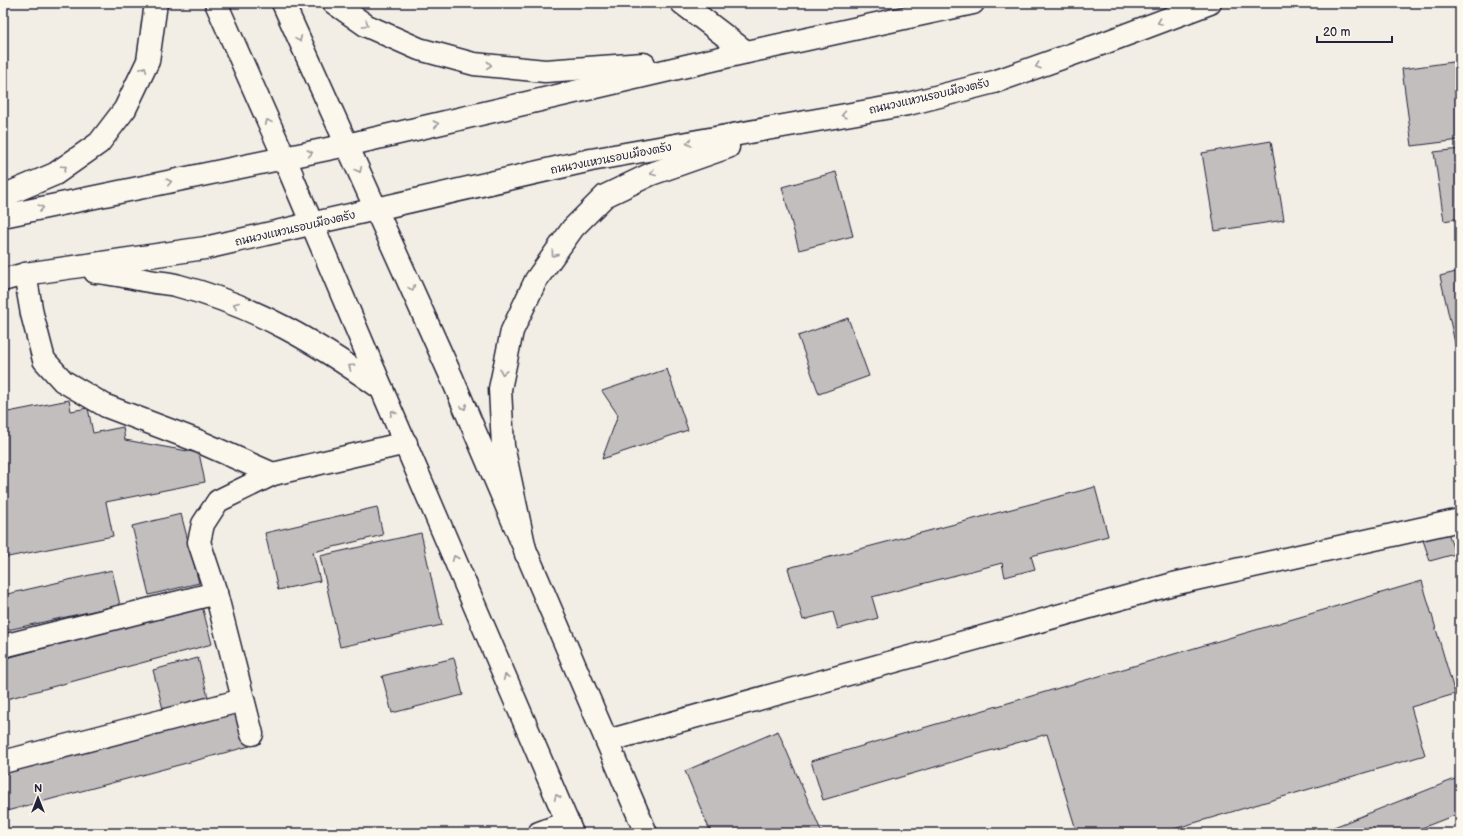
<svg xmlns="http://www.w3.org/2000/svg" width="1463" height="836" font-family="'Balsamiq Sans','Playpen Sans Thai',sans-serif">
  <rect width="100%" height="100%" fill="#f2eee5"/>
  <filter id="ink" filterUnits="userSpaceOnUse"><feTurbulence type="fractalNoise" baseFrequency=".025" numOctaves="2"/><feDisplacementMap in="SourceGraphic" scale="8" xChannelSelector="R" yChannelSelector="G"/><feConvolveMatrix kernelMatrix="1 2 1 2 8 2 1 2 1" color-interpolation-filters="sRGB"/></filter>
  <g filter="url(#ink)">
    <g fill="#c2bebe" stroke="#22223b">
      <polygon points="1460,61 1460,140 1412,146 1402,69"/>
      <polygon points="1271,141 1284,220 1215,231 1202,153"/>
      <polygon points="1460,149 1460,218 1444,221 1434,152"/>
      <polygon points="836,172 853,236 799,250 782,187"/>
      <polygon points="1460,271 1460,361 1459,361 1440,276"/>
      <polygon points="848,318 869,376 819,394 798,336"/>
      <polygon points="667,369 688,430 602,459 618,415 602,391"/>
      <polygon points="69,400 71,411 88,408 93,433 123,427 125,440 199,453 205,482 106,502 113,536 3,558 3,413"/>
      <polygon points="1095,487 1108,536 1031,556 1035,569 1005,577 1002,563 872,597 878,618 838,629 833,612 803,620 788,568"/>
      <polygon points="377,507 383,535 313,552 320,581 278,590 265,533"/>
      <polygon points="181,514 199,583 149,595 132,526"/>
      <polygon points="1447,529 1455,554 1430,561 1422,537"/>
      <polygon points="421,533 442,625 340,647 320,556"/>
      <polygon points="112,570 120,605 3,631 3,595"/>
      <polygon points="1422,581 1455,694 1411,707 1425,755 1160,833 1077,833 1047,734 823,800 811,761"/>
      <polygon points="202,606 212,644 3,700 3,659"/>
      <polygon points="198,658 208,697 163,709 153,670"/>
      <polygon points="454,658 463,695 392,713 382,676"/>
      <polygon points="240,706 250,746 3,812 3,769"/>
      <polygon points="778,731 822,833 711,833 685,771"/>
      <polygon points="1460,777 1460,813 1409,833 1319,833"/>
    </g>
    <g fill="none" stroke-linecap="round" stroke-linejoin="round">
      <g stroke="#22223b" stroke-width="25">
        <g id="minor">
          <polyline points="682,3 746,52"/>
          <polyline points="25,274 32,314 44,360 63,381 106,406 198,441 273,474"/>
          <polyline points="3,646 216,593"/>
          <polyline points="252,734 216,593 199,542 203,524 218,501 273,474 406,443"/>
          <polyline points="607,741 1173,584 1460,520"/>
          <polyline points="3,762 243,700"/>
          <polyline points="539,833 568,822"/>
        </g>
      </g>
      <g stroke="#22223b" stroke-width="25">
        <g id="major">
          <polyline points="216,3 292,175"/>
          <polyline points="283,3 452,378 646,833"/>
          <polyline points="374,371 572,833"/>
        </g>
      </g>
      <g stroke="#22223b" stroke-width="25">
        <g id="highway">
          <polyline points="334,3 367,26 419,49 474,64 545,71 644,64"/>
          <polyline points="284,158 382,389"/>
          <polyline points="3,196 55,174 99,143 125,109 148,61 156,3"/>
          <polyline points="3,216 347,145 729,56 973,3"/>
          <path d="M95 272C114 273 131 278 149 281 159 283 170 283 179 286 256 306 319 344 382 389"/>
          <polyline points="3,280 25,274 205,248 591,160 908,104 994,82 1104,43 1210,3"/>
          <polyline points="526,554 503,446 500,389 512,331 536,280 573,228 605,196 651,174 728,147"/>
        </g>
      </g>
      <use href="#minor" stroke="#fbf7ec" stroke-width="22"/>
      <use href="#major" stroke="#fbf7ec" stroke-width="22"/>
      <use href="#highway" stroke="#fbf7ec" stroke-width="22"/>
    </g>
    <defs><path id="oneway-chevron" d="M-2-3.5L2.5 0L-2 3.5" fill="none" stroke-width="1.6" stroke-linecap="round" stroke-linejoin="round"/></defs>
    <g stroke="#99979c">
      <use href="#oneway-chevron" transform="translate(1160 22) rotate(159)"/>
      <use href="#oneway-chevron" transform="translate(366 24) rotate(30)"/>
      <use href="#oneway-chevron" transform="translate(299 39) rotate(66)"/>
      <use href="#oneway-chevron" transform="translate(489 65) rotate(5)"/>
      <use href="#oneway-chevron" transform="translate(1038 66) rotate(161)"/>
      <use href="#oneway-chevron" transform="translate(144 69) rotate(-65)"/>
      <use href="#oneway-chevron" transform="translate(844 115) rotate(170)"/>
      <use href="#oneway-chevron" transform="translate(268 122) rotate(-114)"/>
      <use href="#oneway-chevron" transform="translate(436 124) rotate(-13)"/>
      <use href="#oneway-chevron" transform="translate(689 143) rotate(170)"/>
      <use href="#oneway-chevron" transform="translate(310 153) rotate(-11)"/>
      <use href="#oneway-chevron" transform="translate(64 168) rotate(-35)"/>
      <use href="#oneway-chevron" transform="translate(359 170) rotate(65)"/>
      <use href="#oneway-chevron" transform="translate(653 173) rotate(159)"/>
      <use href="#oneway-chevron" transform="translate(169 182) rotate(-12)"/>
      <use href="#oneway-chevron" transform="translate(41 208) rotate(-12)"/>
      <use href="#oneway-chevron" transform="translate(554 254) rotate(126)"/>
      <use href="#oneway-chevron" transform="translate(412 288) rotate(66)"/>
      <use href="#oneway-chevron" transform="translate(236 305) rotate(-158)"/>
      <use href="#oneway-chevron" transform="translate(351 367) rotate(-145)"/>
      <use href="#oneway-chevron" transform="translate(503 372) rotate(102)"/>
      <use href="#oneway-chevron" transform="translate(464 407) rotate(67)"/>
      <use href="#oneway-chevron" transform="translate(393 413) rotate(-114)"/>
      <use href="#oneway-chevron" transform="translate(455 558) rotate(-113)"/>
      <use href="#oneway-chevron" transform="translate(506 677) rotate(-113)"/>
      <use href="#oneway-chevron" transform="translate(557 797) rotate(-113)"/>
    </g>
  </g>
  <g text-anchor="middle" stroke-width="3.5" stroke-linejoin="round" paint-order="stroke">
    <g font-size="11" fill="#22223b" stroke="#fbf7ec">
      <text transform="translate(929 96) rotate(-13)" y="4">ถนนวงแหวนรอบเมืองตรัง</text>
      <text transform="translate(611 158) rotate(-11)" y="4">ถนนวงแหวนรอบเมืองตรัง</text>
      <text transform="translate(295 228) rotate(-13)" y="4">ถนนวงแหวนรอบเมืองตรัง</text>
    </g>
  </g>
  <rect width="1463" height="836" fill="none" stroke="#fbf7ec" stroke-width="16"/>
  <rect x="8" y="8" width="1447" height="820" fill="none" stroke="#22223b" stroke-width="1.5" filter="url(#ink)"/>
  <g transform="translate(38 798)" stroke="#fbf7ec" stroke-width="3" paint-order="stroke">
  <path d="M0-3L7 15L0 10L-7 15Z" fill="#22223b"/>
  <text y="-6" font-size="11" font-weight="bold" text-anchor="middle" fill="#22223b">N</text>
  </g>
  <path d="M1317 36v6h75v-6" fill="none" stroke="#22223b" stroke-width="2"/>
  <text x="1323" y="36" font-size="12" fill="#22223b" stroke="#fbf7ec" stroke-width="3" paint-order="stroke">20 m</text>
</svg>
